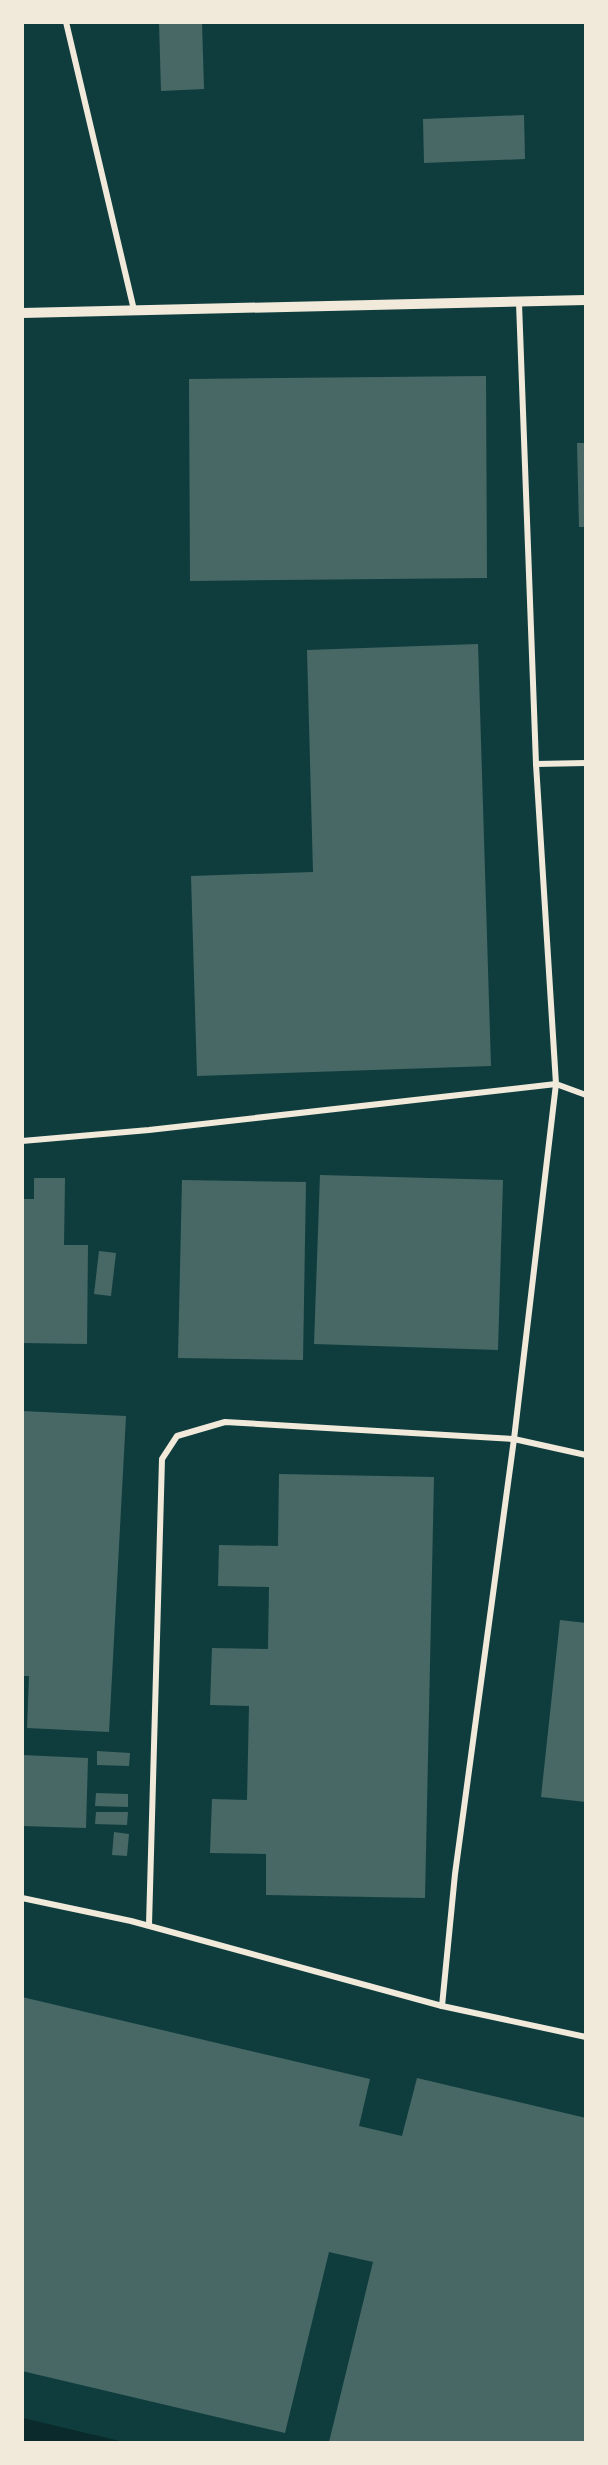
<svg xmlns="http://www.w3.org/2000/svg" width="608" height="2465" font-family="'Open Sans',sans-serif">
  <rect width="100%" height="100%" fill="#0f3d3e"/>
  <polygon fill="#0a2a2b" points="23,2418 124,2442 23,2442"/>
  <g fill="#486865">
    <polygon points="159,22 202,22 204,89 161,91"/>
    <polygon points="524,115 525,159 424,163 423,119"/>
    <polygon points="486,376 487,578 190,581 189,379"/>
    <polygon points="577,443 586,443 586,527 579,527"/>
    <polygon points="478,644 491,1066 197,1076 191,876 313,872 307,650"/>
    <polygon points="320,1175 503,1180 498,1350 314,1344"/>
    <polygon points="34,1178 65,1178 64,1245 88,1245 87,1344 22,1343 22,1199 34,1199"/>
    <polygon points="182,1180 306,1182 303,1360 178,1358"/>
    <polygon points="99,1251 116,1253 111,1296 94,1294"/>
    <polygon points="22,1411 126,1416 109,1732 27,1728 29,1676 22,1676"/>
    <polygon points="279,1474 434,1477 425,1898 266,1895 266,1854 210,1853 212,1799 247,1800 249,1706 210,1705 212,1648 268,1649 269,1587 218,1586 219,1545 278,1546"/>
    <polygon points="560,1620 586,1623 586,1802 541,1797"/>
    <polygon points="97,1751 130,1753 129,1766 97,1765"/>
    <polygon points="22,1755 88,1758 86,1828 22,1826"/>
    <polygon points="96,1793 128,1794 128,1807 95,1806"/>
    <polygon points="96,1812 128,1812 127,1825 95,1824"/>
    <polygon points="114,1832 129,1834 127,1856 112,1855"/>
    <polygon points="22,1997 370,2079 359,2126 402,2136 417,2078 586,2118 586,2442 329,2442 373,2262 329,2252 285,2433 22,2371"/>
  </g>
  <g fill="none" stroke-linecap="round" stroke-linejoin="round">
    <g stroke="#f1e9da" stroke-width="6">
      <polyline points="66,22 134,310"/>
      <polyline points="536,764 586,763"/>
      <polyline points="22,1141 149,1130 556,1084 586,1095"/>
      <polyline points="22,1898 131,1921 442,2006 586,2037"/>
      <polyline points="149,1925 162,1459 177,1436 225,1422 514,1439 586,1455"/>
      <polyline points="442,2006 455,1874 514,1439 556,1084 536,764 519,303"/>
    </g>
    <polyline stroke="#f1e9da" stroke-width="10" points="22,313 586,300"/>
  </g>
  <rect width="608" height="2465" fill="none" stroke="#f1e9da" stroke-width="48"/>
</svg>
